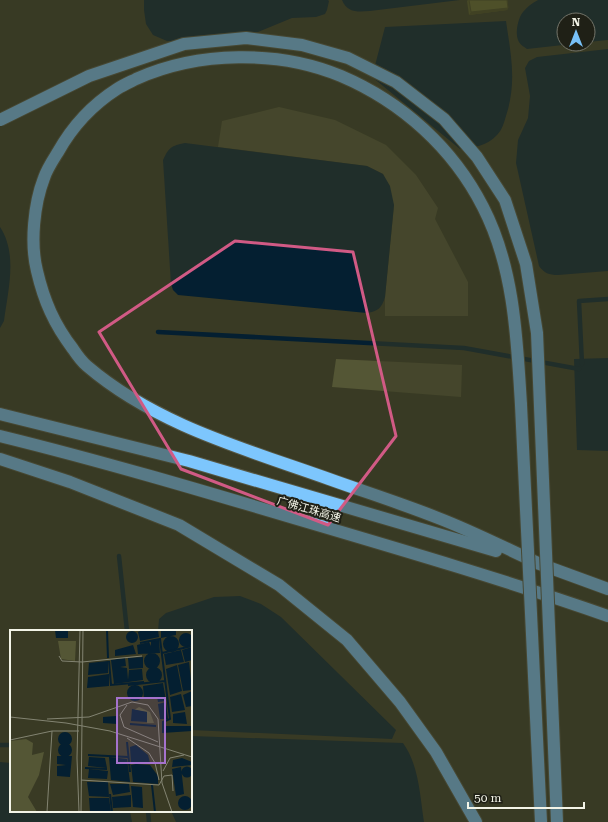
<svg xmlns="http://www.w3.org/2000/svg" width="608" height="822" font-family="'Roboto Serif','Noto Sans SC',serif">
  <rect width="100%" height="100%" fill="#393a24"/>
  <g fill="#545635">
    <polygon points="279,107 335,120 386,145 416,175 438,208 435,219 468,282 468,316 385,316 385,297 394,206 383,174 367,166 218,147 222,121"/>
    <polygon points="336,359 462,365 461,397 332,387"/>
  </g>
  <g fill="#041f31">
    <polygon points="144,0 328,0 329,1 327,10 325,14 316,17 292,18 258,32 184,42 167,41 153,35 146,24 144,10"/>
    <path d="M342 0H460L370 11C358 12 347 13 342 0Z"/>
    <path d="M538 0H608V40L588 42V20H564V44H572L527 49C523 46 520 45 518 40 515 32 518 18 523 12 527 7 532 3 538 0Z"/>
    <path d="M506 21C511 55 517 82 506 116 504 123 502 130 497 135 487 146 473 148 460 149L372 77 385 27Z"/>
    <path d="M608 49V271L558 275C549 275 544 273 539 266L516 163 518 140 528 118 530 96 525 68 529 61 537 57Z"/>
    <path d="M185 143 367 166 383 174 390 186 394 205 385 297C382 308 378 311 367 313L178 295 173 290 171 284 163 160C169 147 171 146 185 143Z"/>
    <path d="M0 227C18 254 8 290 4 321L0 328Z"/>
    <polygon points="608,358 608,451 577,450 574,359"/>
    <polygon points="240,596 261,604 281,617 396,730 392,739 191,730 191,631 158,631 159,619 166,613 214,597"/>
    <path d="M191 736 403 743C419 765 420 796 424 822H176L171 811H191Z"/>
    <polygon points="0,762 11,763 11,811 130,811 132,822 0,822"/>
  </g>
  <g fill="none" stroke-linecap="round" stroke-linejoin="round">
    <g stroke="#041f31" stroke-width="4.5">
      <polyline points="158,332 464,348 579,369"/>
      <polyline points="582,364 579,301 608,299"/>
      <polyline points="119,556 127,631"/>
      <polyline points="0,745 11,745"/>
      <polyline points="148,811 149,822"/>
    </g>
    <g stroke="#575845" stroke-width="14">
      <g id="highway">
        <path d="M521 405C517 338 514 267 483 207 453 148 402 102 341 76 279 50 198 51 136 79 130 82 123 85 117 89 92 105 72 127 58 152 53 160 47 169 44 178 34 204 30 243 37 271 44 301 54 324 73 349 77 355 81 361 87 366 156 425 245 449 329 479 365 492 403 504 438 518 472 531 505 548 538 563"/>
        <polyline points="0,414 189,461 496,551"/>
        <path d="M0 436C102 461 203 491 304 521 406 551 508 581 608 616"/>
        <polyline points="0,459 70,482 179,525 279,585 347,640 400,702 436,752 476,822"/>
        <polyline points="537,563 608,589"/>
      </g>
    </g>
    <use href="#highway" stroke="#7dc6fd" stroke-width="12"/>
    <g stroke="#575845" stroke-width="14" stroke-linecap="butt">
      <g id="highway-bridge">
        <polyline points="0,120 89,76 184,44 246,38 302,45 348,58 396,82 444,119 477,157 505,200 526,264 537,333 557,822"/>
        <polyline points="521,405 541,822"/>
      </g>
    </g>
    <use href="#highway-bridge" stroke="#7dc6fd" stroke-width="12"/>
  </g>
  <polygon fill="#595b29" points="468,0 507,0 508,8 507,10 469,15 467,1"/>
  <polygon fill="#494a22" points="508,8 507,10 469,15 471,12"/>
  <polygon fill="#686a30" stroke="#494a22" points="469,0 507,0 508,8 471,12"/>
  <path d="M0 0H608V822H0ZM235 241 353 252 396 436 328 525 181 469 99 332Z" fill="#393a24" fill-opacity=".55" fill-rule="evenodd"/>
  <path fill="none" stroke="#d15a85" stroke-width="3" stroke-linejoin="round" d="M235 241 353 252 396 436 328 525 181 469 99 332Z"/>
  <g text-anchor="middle" stroke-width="4" stroke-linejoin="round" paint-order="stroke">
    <g font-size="11" fill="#f3f4e7" stroke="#1f2016">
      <text transform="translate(309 509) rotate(16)" y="4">广佛江珠高速</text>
    </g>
  </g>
  <g transform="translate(10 630)">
    <rect width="182" height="182" fill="#393a24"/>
    <path d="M48 11H66L65 31 51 29ZM129 77 140 82 144 93H137V82L124 80ZM16 109 23 113 22 125 34 122 29 145 18 167 27 182H0V111Z" fill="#545635"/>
    <path d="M45 0H58V8H46ZM132 0H148L149 7 130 11 128 2ZM166 0V5L151 8V0ZM116 7a6 6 0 1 1 12 0a6 6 0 1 1-12 0ZM169 10a7 7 0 1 1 14 0a7 7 0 1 1-14 0ZM153 14a8 8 0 1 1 16 0a8 8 0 1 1-16 0ZM149 10 150 23 128 24 127 15 139 12 141 16V11ZM123 15 126 24 105 26V20ZM182 17V30L175 32 172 20ZM171 20 174 32 156 35 154 24ZM134 31a8 8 0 1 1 16 0a8 8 0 1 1-16 0ZM133 27V38L119 39 118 28ZM115 28 116 36 110 37 117 38 118 50 119 40 132 39 133 50 104 54 101 30ZM98 31V43L78 45 79 33ZM179 32 182 60 173 61 168 35ZM167 35 172 61 160 65 156 39ZM136 45a8 8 0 1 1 16 0a8 8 0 1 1-16 0ZM99 44V56L77 58 78 47ZM153 53 156 71 148 72 147 67 134 69 133 56ZM117 63a8 8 0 1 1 16 0a8 8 0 1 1-16 0ZM182 61V76L176 77 173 65ZM171 64 175 80 162 82 160 67ZM156 72 158 89H150L148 74ZM122 79 137 82V92L121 91ZM175 82 177 94 163 93V84ZM106 86 107 94 93 93V87ZM152 96H182V101L152 103ZM48 109a7 7 0 1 1 14 0a7 7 0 1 1-14 0ZM48 120a7 7 0 1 1 14 0a7 7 0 1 1-14 0ZM126 115 138 125 140 133H121L120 117ZM47 126H62L60 147 47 146V136L56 135 47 134ZM79 127 95 128 97 138 78 136ZM99 127 117 129 120 152 101 150ZM172 128 182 132V135L162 137 163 130ZM126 134 140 135 148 146V154L123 152 121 135ZM171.5 142a5.5 5.5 0 1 1 11 0a5.5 5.5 0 1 1-11 0ZM171 137 174 164 166 166 162 139ZM79 139 98 141 97 149 78 148ZM77 152H98L99 167 79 166ZM100 154H119L120 162 103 165ZM121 156 132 157 133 178 123 177ZM121 165V177L103 178 102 167ZM168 173a7 7 0 1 1 14 0a7 7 0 1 1-14 0ZM79 168H99L101 182H80Z" fill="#041f31"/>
    <path fill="none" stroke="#041f31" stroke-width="2" d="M97 0 98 28M130 13 150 9 160 89 153 92V96M152 23 182 16M99 31 101 55 134 52M118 55 155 51M120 94 146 96M117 112 120 142M78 125 118 127M75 138 97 139M142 155 145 182M100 164 102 182"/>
    <path fill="none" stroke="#838472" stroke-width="1" d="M49 26 52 31 72 32 132 26M117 75 110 85 114 97 148 112M0 87 56 93 100 101 182 127M37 89 79 87 122 72 138 75 148 89 152 153 162 182M117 108 139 123 145 133 149 150M0 110 42 101H69M153 141 160 128 174 125M71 150 149 155 154 146 162 145 163 161M37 182 42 101M69 182 67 128 70 0M71 182 73 0"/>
    <path fill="#a572cd" fill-opacity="0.15" stroke="#a572cd" stroke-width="2" d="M107 68H155V133H107Z"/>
    <rect width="182" height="182" fill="none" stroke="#f3f4e7" stroke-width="2"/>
  </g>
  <g transform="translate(576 32)"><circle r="19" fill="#1f2016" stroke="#74756a"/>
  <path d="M0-3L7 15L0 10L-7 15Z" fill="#77c0f7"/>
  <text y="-6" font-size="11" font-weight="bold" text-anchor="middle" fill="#f3f4e7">N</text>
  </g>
  <path d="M468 802v6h116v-6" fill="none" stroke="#f3f4e7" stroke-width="2"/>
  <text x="474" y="802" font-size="12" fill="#f3f4e7" stroke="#1f2016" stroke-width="3" paint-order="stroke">50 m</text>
</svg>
